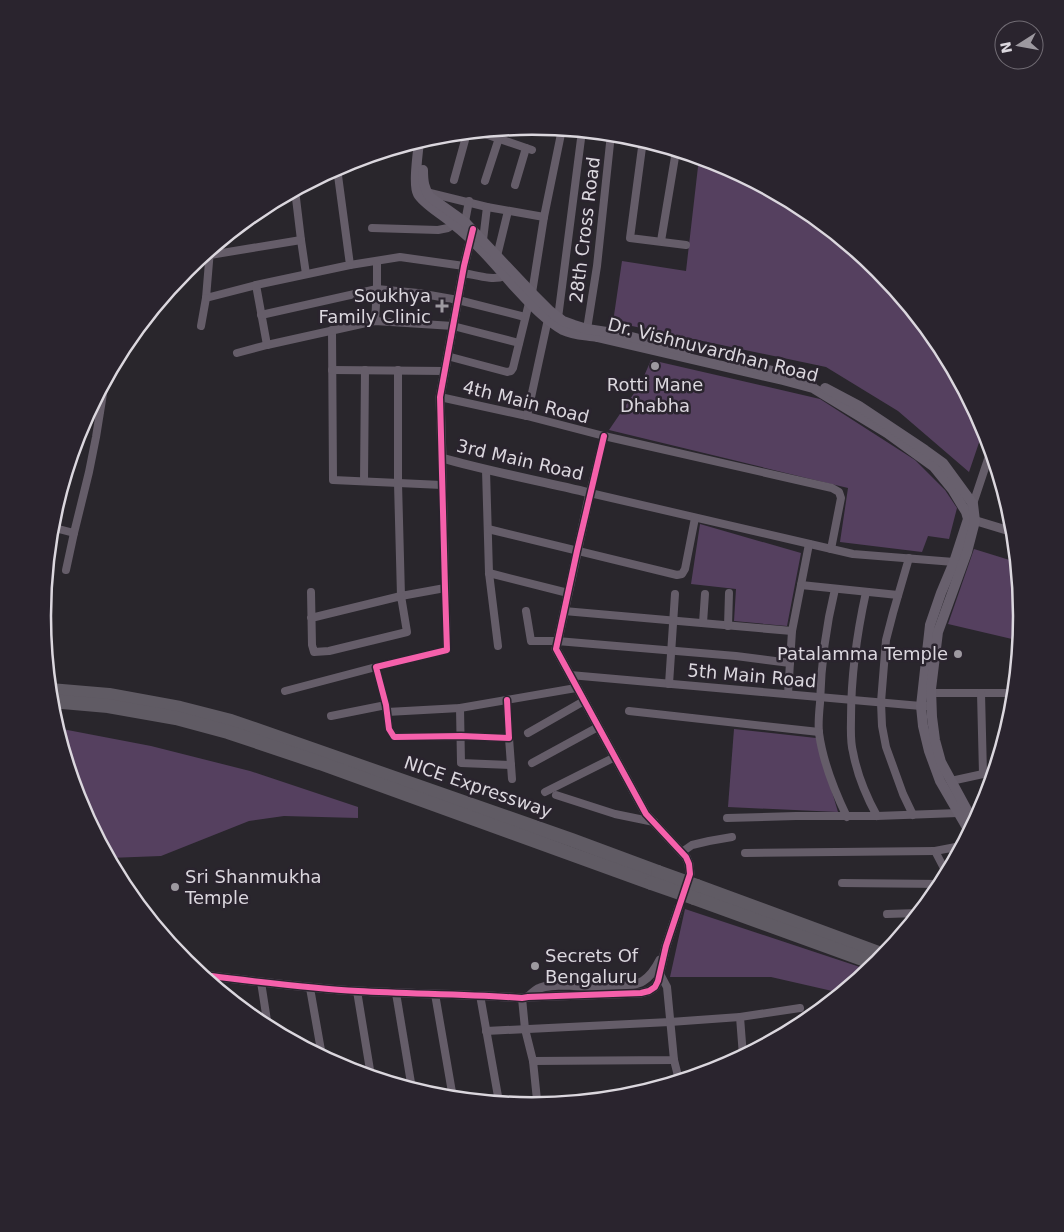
<svg xmlns="http://www.w3.org/2000/svg" width="1064" height="1232" font-family="'DejaVu Sans',sans-serif">
  <rect width="100%" height="100%" fill="#29262c"/>
  <g fill="#55405f">
    <polygon points="699,158 720,164 804,209 878,270 939,344 984,428 969,472 898,411 826,367 613,322 622,261 686,271"/>
    <polygon points="651,360 820,399 915,460 945,490 957,508 949,539 928,536 922,552 840,542 848,488 609,430 641,383"/>
    <polygon points="700,524 801,553 787,626 734,621 736,589 691,584"/>
    <polygon points="974,549 1016,562 1021,608 1012,639 948,624"/>
    <polygon points="57,728 151,746 250,771 358,807 358,818 284,816 249,821 161,856 109,858 80,803"/>
    <polygon points="734,729 816,738 838,812 728,807"/>
    <polygon points="685,909 869,970 841,993 771,977 670,977"/>
  </g>
  <g fill="none" stroke-linecap="round" stroke-linejoin="round">
    <g stroke="#655d69" stroke-width="8">
      <polyline points="479,132 532,150"/>
      <polyline points="643,140 630,238 686,245"/>
      <polyline points="454,180 467,133"/>
      <polyline points="485,181 499,138"/>
      <polyline points="515,185 526,148"/>
      <polyline points="295,190 301,240 306,274"/>
      <polyline points="426,192 487,207 544,217"/>
      <polyline points="464,227 469,201"/>
      <polyline points="372,228 438,230 448,228 454,224"/>
      <polyline points="483,240 487,207"/>
      <polyline points="661,241 676,151"/>
      <polyline points="210,250 206,298 256,285 350,265 337,168"/>
      <polyline points="210,255 301,240"/>
      <polyline points="497,256 508,211"/>
      <polyline points="350,265 400,257 464,266"/>
      <path d="M463 273C476 275 492 281 505 276"/>
      <polyline points="256,285 267,345"/>
      <polyline points="171,292 171,288"/>
      <polyline points="532,293 544,217 562,129"/>
      <polyline points="261,315 377,289 418,293 458,300 525,317"/>
      <polyline points="558,318 582,131"/>
      <polyline points="375,321 377,289 377,261"/>
      <polyline points="201,326 206,298"/>
      <polyline points="587,329 597,266 611,134"/>
      <polyline points="332,330 333,480 442,485"/>
      <polyline points="237,353 267,345 375,321 453,326 519,343"/>
      <polyline points="447,356 507,372 511,371 513,368 529,303"/>
      <polyline points="332,370 445,371"/>
      <polyline points="398,370 398,483 401,596 445,588"/>
      <polyline points="440,397 527,416 604,436 832,488 839,492 841,498 831,549"/>
      <polyline points="88,414 100,411"/>
      <polyline points="527,416 548,319"/>
      <polyline points="604,436 590,493 853,554 954,562"/>
      <polyline points="442,458 447,650 376,667 386,705 389,729 393,735 397,737 461,736 509,738 507,700"/>
      <polyline points="486,470 489,573 498,646"/>
      <polyline points="364,481 365,370"/>
      <polyline points="971,506 973,504 991,450"/>
      <polyline points="51,527 74,533 89,472 96,437 105,381"/>
      <polyline points="488,529 677,575 682,574 685,569 695,518"/>
      <polyline points="909,558 893,613 886,640 881,702 882,726 886,747 903,794 913,815"/>
      <polyline points="66,570 74,533"/>
      <polyline points="489,573 568,593"/>
      <polyline points="801,585 898,595"/>
      <path d="M835 589C826 626 821 664 820 703 819 713 818 724 819 733 823 763 834 790 847 817"/>
      <polyline points="311,592 312,645 314,652 329,651 407,632 401,596 311,618"/>
      <path d="M866 592C857 633 851 675 851 718 851 729 850 741 853 752 857 774 866 796 877 816"/>
      <polyline points="526,611 531,641 557,641 736,656 790,663"/>
      <polyline points="564,611 792,631"/>
      <polyline points="703,623 705,594"/>
      <polyline points="728,626 729,593"/>
      <polyline points="570,675 921,706 931,706"/>
      <polyline points="669,684 675,594"/>
      <polyline points="285,691 376,667"/>
      <polyline points="931,693 1014,693"/>
      <polyline points="981,693 983,774"/>
      <polyline points="788,694 792,631 809,544"/>
      <polyline points="460,708 461,763 511,765"/>
      <polyline points="629,711 819,732"/>
      <polyline points="387,712 460,708 576,688"/>
      <polyline points="331,716 386,705"/>
      <polyline points="528,733 584,701"/>
      <polyline points="509,738 512,779"/>
      <polyline points="532,763 598,727"/>
      <polyline points="951,781 983,774 993,774"/>
      <polyline points="545,792 615,757"/>
      <polyline points="556,795 615,814 654,822"/>
      <polyline points="727,818 796,816 877,816 958,813"/>
      <polyline points="682,852 692,845 709,841 732,837"/>
      <polyline points="745,853 935,851"/>
      <polyline points="947,874 935,851 961,846"/>
      <polyline points="842,883 941,884"/>
      <polyline points="887,914 918,913"/>
      <polyline points="261,982 268,1027"/>
      <polyline points="310,988 322,1056"/>
      <polyline points="357,991 371,1076"/>
      <polyline points="396,993 412,1089"/>
      <polyline points="435,994 453,1098"/>
      <polyline points="480,995 499,1102"/>
      <polyline points="522,998 525,1029 533,1061"/>
      <polyline points="740,1017 743,1056"/>
      <polyline points="486,1031 670,1022 740,1017 800,1008"/>
      <polyline points="674,1060 679,1080"/>
      <polyline points="537,1100 533,1061 674,1060 667,987 660,974"/>
      <polyline points="499,1102 602,1099"/>
    </g>
    <g stroke="#655d69" stroke-width="9">
      <polyline points="425,140 426,140"/>
      <path d="M472 233 464 266 440 397 442 458C491 472 541 481 590 493L556 649 646 814 686 857 689 864 690 874"/>
      <polyline points="970,519 1013,532"/>
      <path d="M202 975C253 981 305 988 358 991 413 994 468 994 522 998L528 997 641 993 649 991 655 987 658 981 666 946 679 907"/>
      <path d="M528 997C531 994 536 989 540 988 548 985 558 985 567 985 585 986 628 990 643 981 651 976 656 968 660 960"/>
    </g>
    <g stroke="#68606d" stroke-width="10">
      <path d="M419 141C418 153 413 185 418 194 423 204 445 216 453 224 475 241 494 263 512 284 527 300 543 319 563 330 573 335 586 335 597 337L783 380 813 388 887 433 934 467 952 489 966 512 968 519 954 562 941 593 930 625 921 706 923 726 929 751 940 781 969 831"/>
      <path d="M423 170C423 181 424 189 430 197L465 222 532 293 550 311 563 321 574 325 587 329 620 334 686 351"/>
      <path d="M734 363C760 368 787 373 812 382"/>
      <polyline points="825,388 859,406 925,450 943,463 973,504 975,521 974,525 967,552 938,632 931,689 932,717 935,740 941,762 974,823"/>
    </g>
    <g stroke="#605b64" stroke-width="14">
      <polyline points="50,690 109,695 180,708 231,721 572,840 658,872"/>
      <polyline points="51,701 108,706 176,718 228,732 320,763 651,883"/>
      <polyline points="697,886 884,955"/>
      <polyline points="694,898 876,964"/>
    </g>
    <g stroke="#605b64" stroke-width="14">
      <polyline points="658,872 697,886"/>
      <polyline points="651,883 694,898"/>
    </g>
    <g stroke="#2a242e" stroke-width="9">
      <g id="cycleway">
        <polyline points="473,229 464,266 440,397 445,588 447,650 376,667 386,705 389,729 394,737 461,736 509,738 507,700"/>
        <path d="M202 975C253 981 305 988 358 991 413 994 468 994 522 998L528 997 641 993 649 991 655 987 658 981 666 946 690 874 689 864 686 857 646 814 556 649 577 551 604 436"/>
      </g>
    </g>
    <use href="#cycleway" stroke="#f560ab" stroke-width="6"/>
  </g>
  <g fill="#9d99a0" stroke="#2a242e" stroke-width="2">
    <path d="M439.5 298.5h5v5h5v5h-5v5h-5v-5h-5v-5h5z"/>
    <circle cx="655" cy="366" r="5"/>
    <circle cx="958" cy="654" r="5"/>
    <circle cx="175" cy="887" r="5"/>
    <circle cx="535" cy="966" r="5"/>
  </g>
  <g text-anchor="middle" stroke-width="5" stroke-linejoin="round" paint-order="stroke">
    <g font-size="18" fill="#dbd7de" stroke="#2a242e">
      <text transform="translate(585 230) rotate(-83)" y="6">28th Cross Road</text>
      <text transform="translate(713 350) rotate(14)" y="6">Dr. Vishnuvardhan Road</text>
      <text transform="translate(526 402) rotate(14)" y="6">4th Main Road</text>
      <text transform="translate(520 460) rotate(13)" y="6">3rd Main Road</text>
      <text transform="translate(752 676) rotate(5)" y="6">5th Main Road</text>
      <text transform="translate(478 787) rotate(19)" y="6">NICE Expressway</text>
    </g>
    <g font-size="18" fill="#dbd7de" stroke="#2a242e" text-anchor="end">
      <text x="431" y="302">Soukhya<tspan x="431" dy="21">Family Clinic</tspan></text>
      <text x="655" y="391" text-anchor="middle">Rotti Mane<tspan x="655" dy="21">Dhabha</tspan></text>
      <text x="948" y="660">Patalamma Temple</text>
      <text x="185" y="883" text-anchor="start">Sri Shanmukha<tspan x="185" dy="21">Temple</tspan></text>
      <text x="545" y="962" text-anchor="start">Secrets Of<tspan x="545" dy="21">Bengaluru</tspan></text>
    </g>
  </g>
  <path d="M0 0H1064V1232H0ZM51 616a481 481 0 1 1 962 0a481 481 0 1 1-962 0Z" fill="#2a242e" fill-rule="evenodd"/>
  <path fill="none" stroke="#dbd7de" stroke-width="2.5" d="M51 616a481 481 0 1 1 962 0a481 481 0 1 1-962 0Z"/>
  <g transform="translate(1019 45) rotate(259)"><circle r="24" fill="#2a242e" stroke="#716c74"/>
  <path d="M0-4L9 19L0 12L-9 19Z" fill="#9d99a0"/>
  <text y="-8" font-size="14" font-weight="bold" text-anchor="middle" fill="#dbd7de">N</text>
  </g>
</svg>
